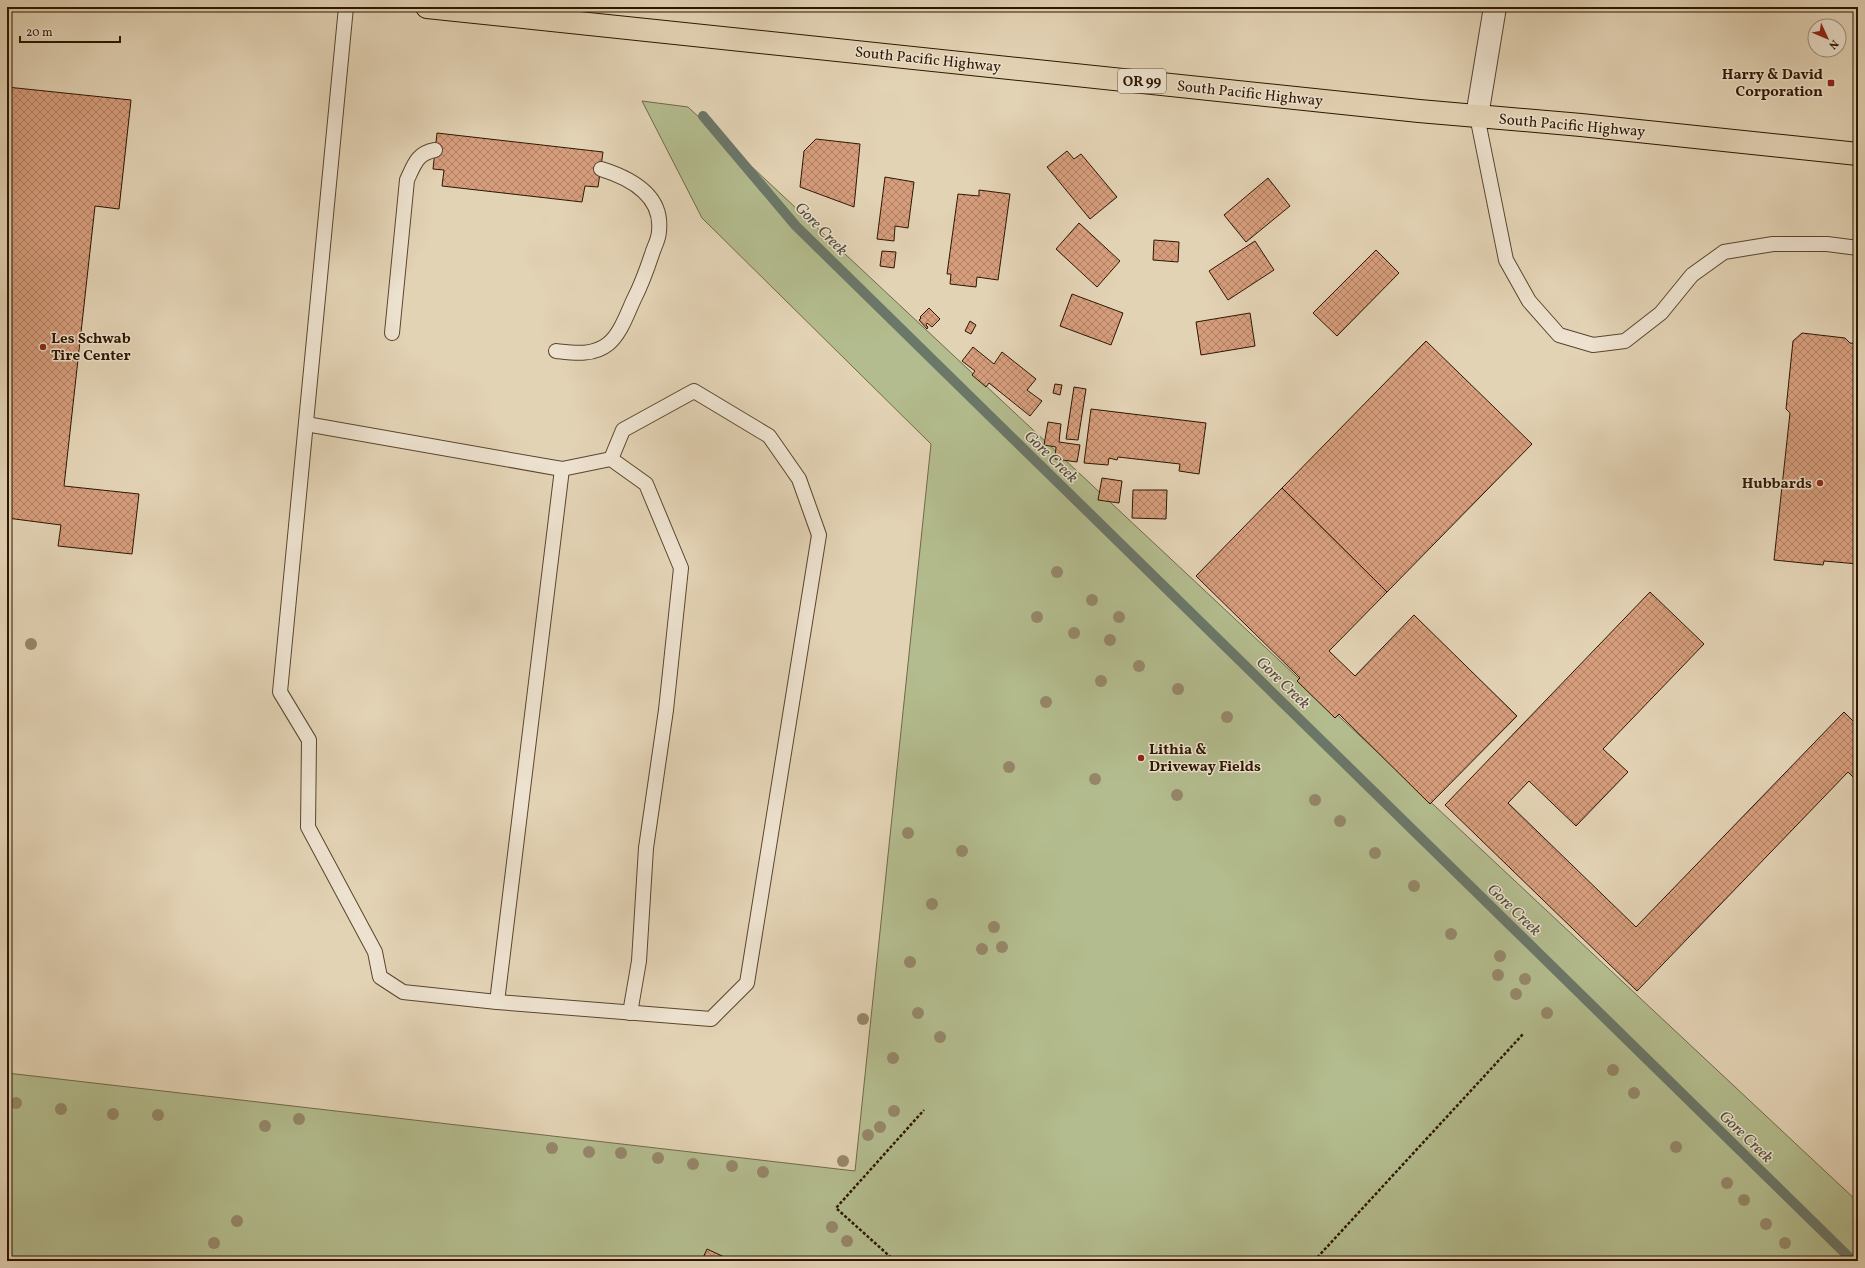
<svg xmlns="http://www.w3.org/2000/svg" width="1865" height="1268" font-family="Vollkorn,serif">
  <defs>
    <pattern id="building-cross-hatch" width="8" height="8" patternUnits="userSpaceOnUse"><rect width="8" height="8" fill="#d79e7d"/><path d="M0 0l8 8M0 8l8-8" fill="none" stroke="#af8064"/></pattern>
  </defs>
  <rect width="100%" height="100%" fill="#e3d3b5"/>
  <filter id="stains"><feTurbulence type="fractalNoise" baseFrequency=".005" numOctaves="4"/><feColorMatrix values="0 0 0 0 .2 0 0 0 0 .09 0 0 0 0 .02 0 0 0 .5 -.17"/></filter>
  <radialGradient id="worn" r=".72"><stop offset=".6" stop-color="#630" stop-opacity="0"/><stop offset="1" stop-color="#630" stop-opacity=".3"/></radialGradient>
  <polygon fill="#b3bc8e" stroke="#706947" points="642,101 688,107 1858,1202 1858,1261 7,1261 7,1073 855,1171 931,444 702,218"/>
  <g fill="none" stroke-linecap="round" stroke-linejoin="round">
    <polyline stroke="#6b7769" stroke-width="10" points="703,116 796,226 1853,1261"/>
  </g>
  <g fill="url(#building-cross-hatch)" stroke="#2d1600">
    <polygon points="7,87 131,100 119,209 95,206 64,486 139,494 132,554 58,546 61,525 7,518"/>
    <polygon points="437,133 603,152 598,187 585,186 582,202 442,186 444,170 433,169"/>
    <polygon points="816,139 860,144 854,207 800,187 804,151"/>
    <polygon points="1067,151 1074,159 1081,154 1117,197 1090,219 1047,167"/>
    <polygon points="885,177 914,182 908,228 895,226 894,241 877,239"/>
    <polygon points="1268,178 1290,206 1246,242 1224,215"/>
    <polygon points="979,190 1010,194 998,280 977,277 976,287 950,284 951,274 947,274 958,194 979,196"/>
    <polygon points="1079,223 1120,261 1097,287 1056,249"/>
    <polygon points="1154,240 1179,242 1178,262 1153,260"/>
    <polygon points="1255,241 1274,270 1228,300 1209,271"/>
    <polygon points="1376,250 1399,273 1337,336 1313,313"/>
    <polygon points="882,251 896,252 894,268 880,266"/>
    <polygon points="1072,294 1123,313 1111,345 1060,326"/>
    <polygon points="929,308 940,319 932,327 927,323 926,325 928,327 927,329 919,320 921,318 920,317"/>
    <polygon points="1250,313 1255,346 1201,355 1196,322"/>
    <polygon points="970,321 976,325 971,334 965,331"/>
    <polygon points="1802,333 1845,338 1850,343 1858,344 1858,564 1824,561 1823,565 1774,560 1790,413 1786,409 1793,341"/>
    <polygon points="1426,341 1532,444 1387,592 1282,488"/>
    <polygon points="973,347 994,364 1002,352 1036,379 1027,390 1042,401 1030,416 989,383 986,387 972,375 975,371 962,361"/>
    <polygon points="1055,384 1062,385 1060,395 1053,393"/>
    <polygon points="1074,387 1086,389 1078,440 1066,439"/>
    <polygon points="1091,409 1206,423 1199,474 1179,471 1180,464 1118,457 1117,460 1109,458 1108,465 1084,463"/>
    <polygon points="1048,422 1061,424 1059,442 1080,445 1077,462 1055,459 1056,447 1044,445"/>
    <polygon points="1102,478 1122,481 1119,503 1098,500"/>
    <polygon points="1282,488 1387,592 1329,651 1355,676 1414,615 1517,716 1430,804 1339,714 1335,718 1297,681 1300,678 1196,576"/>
    <polygon points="1133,490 1167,490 1166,519 1132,518"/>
    <polygon points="1650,592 1704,644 1603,749 1628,772 1576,826 1529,781 1508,803 1636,927 1844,712 1858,726 1858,782 1848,772 1637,991 1445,805"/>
    <polygon points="707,1249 733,1261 702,1260"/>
  </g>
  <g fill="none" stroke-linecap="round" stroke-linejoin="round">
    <g stroke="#5a452d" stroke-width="16">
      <g id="service">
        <polyline points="346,7 280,692 309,740 308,827 375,952 380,977 403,992 497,1002 711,1019 747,983 819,535 799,479 769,436 694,391 623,430 611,459"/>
        <polyline points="1477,116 1506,260 1529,301 1559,335 1593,345 1625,341 1661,313 1692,275 1724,252 1773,244 1827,244 1858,248"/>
        <path d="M392 333 407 180C414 165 417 153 435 150"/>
        <path d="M556 351C574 353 593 356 608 344 621 334 628 311 635 297 642 283 647 269 652 254 654 247 659 239 659 231 663 195 630 178 601 169"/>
        <polyline points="306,424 562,469 611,459 646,484 681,568 666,710 646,848 639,961 630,1013"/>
        <polyline points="497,1002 562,469"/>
      </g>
    </g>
    <g stroke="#5a452d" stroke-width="24">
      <polyline id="tertiary" points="1477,116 1495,7"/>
    </g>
    <g stroke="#2d1600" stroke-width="24">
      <polyline id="primary" points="427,7 1419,111 1581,125 1858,154"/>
    </g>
    <g stroke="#2d1600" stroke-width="2.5" stroke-dasharray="3 2" stroke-linecap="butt">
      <polyline points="895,1261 836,1208 924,1110"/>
      <polyline points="1314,1261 1524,1033"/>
    </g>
    <use href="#service" stroke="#ede2cf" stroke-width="14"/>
    <use href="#tertiary" stroke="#ede2cf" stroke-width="22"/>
    <use href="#primary" stroke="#e3d3b5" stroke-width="22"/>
  </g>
  <g fill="#958769">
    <circle cx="1057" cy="572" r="6"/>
    <circle cx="1092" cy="600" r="6"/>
    <circle cx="1037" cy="617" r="6"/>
    <circle cx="1119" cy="617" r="6"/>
    <circle cx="1074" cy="633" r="6"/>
    <circle cx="1110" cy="640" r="6"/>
    <circle cx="31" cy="644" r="6"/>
    <circle cx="1139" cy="666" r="6"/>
    <circle cx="1101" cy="681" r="6"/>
    <circle cx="1178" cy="689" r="6"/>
    <circle cx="1046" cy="702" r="6"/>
    <circle cx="1227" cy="717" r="6"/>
    <circle cx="1009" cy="767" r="6"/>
    <circle cx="1095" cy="779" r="6"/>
    <circle cx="1177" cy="795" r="6"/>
    <circle cx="1315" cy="800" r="6"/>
    <circle cx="1340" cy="821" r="6"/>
    <circle cx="908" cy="833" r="6"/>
    <circle cx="962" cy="851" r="6"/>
    <circle cx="1375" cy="853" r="6"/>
    <circle cx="1414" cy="886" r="6"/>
    <circle cx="932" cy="904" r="6"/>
    <circle cx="994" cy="927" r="6"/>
    <circle cx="1451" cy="934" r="6"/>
    <circle cx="1002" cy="947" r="6"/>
    <circle cx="982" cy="949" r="6"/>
    <circle cx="1500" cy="956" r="6"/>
    <circle cx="910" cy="962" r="6"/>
    <circle cx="1498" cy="975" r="6"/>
    <circle cx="1525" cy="979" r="6"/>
    <circle cx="1516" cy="994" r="6"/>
    <circle cx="918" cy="1013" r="6"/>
    <circle cx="1547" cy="1013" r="6"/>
    <circle cx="863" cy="1019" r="6"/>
    <circle cx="940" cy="1037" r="6"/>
    <circle cx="893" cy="1058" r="6"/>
    <circle cx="1613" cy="1070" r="6"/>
    <circle cx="1634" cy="1093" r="6"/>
    <circle cx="16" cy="1103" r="6"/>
    <circle cx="61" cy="1109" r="6"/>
    <circle cx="894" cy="1111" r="6"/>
    <circle cx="113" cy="1114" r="6"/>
    <circle cx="158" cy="1115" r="6"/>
    <circle cx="299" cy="1119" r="6"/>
    <circle cx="265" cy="1126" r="6"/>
    <circle cx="880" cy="1127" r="6"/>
    <circle cx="868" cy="1135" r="6"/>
    <circle cx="1676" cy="1147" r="6"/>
    <circle cx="552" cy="1148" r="6"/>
    <circle cx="589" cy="1152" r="6"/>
    <circle cx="621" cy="1153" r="6"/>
    <circle cx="658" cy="1158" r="6"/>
    <circle cx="843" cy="1161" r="6"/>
    <circle cx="693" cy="1164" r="6"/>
    <circle cx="732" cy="1166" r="6"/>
    <circle cx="763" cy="1172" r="6"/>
    <circle cx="1727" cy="1183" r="6"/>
    <circle cx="1744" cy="1200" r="6"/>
    <circle cx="237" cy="1221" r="6"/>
    <circle cx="1766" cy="1224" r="6"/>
    <circle cx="832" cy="1227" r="6"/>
    <circle cx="847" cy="1241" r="6"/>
    <circle cx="214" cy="1243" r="6"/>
    <circle cx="1785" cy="1243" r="6"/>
  </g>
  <g fill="#8f2418" stroke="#ede2cf" stroke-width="1.5">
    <rect x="1827" y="79" width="8" height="8" rx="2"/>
    <circle cx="43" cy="347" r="4"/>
    <circle cx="1820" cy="483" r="4"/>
    <circle cx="1141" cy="758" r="4"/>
  </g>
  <g text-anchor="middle" stroke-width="3" stroke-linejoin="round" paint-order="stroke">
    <rect fill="#ede2cf" stroke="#67533e" stroke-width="1" x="1118" y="69" width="48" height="24" rx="3"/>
    <g font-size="14" font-weight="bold" fill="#2d1600">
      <text x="1142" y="86">OR 99</text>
    </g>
    <g font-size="15" fill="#2d1600" stroke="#ede2cf">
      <text transform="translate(928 59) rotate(6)" y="5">South Pacific Highway</text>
      <text transform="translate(1250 93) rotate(6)" y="5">South Pacific Highway</text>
      <text transform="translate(1572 125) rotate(5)" y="5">South Pacific Highway</text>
    </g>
    <g font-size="15" font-weight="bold" fill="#2d1600" stroke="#ede2cf" text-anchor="end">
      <text x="1823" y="79">Harry &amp; David<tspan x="1823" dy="17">Corporation</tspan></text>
      <text x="51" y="343" text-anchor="start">Les Schwab<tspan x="51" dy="17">Tire Center</tspan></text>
      <text x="1812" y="488">Hubbards</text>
      <text x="1149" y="754" text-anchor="start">Lithia &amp;<tspan x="1149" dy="17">Driveway Fields</tspan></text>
    </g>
    <g font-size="16" font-style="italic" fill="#514e3d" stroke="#ede2cf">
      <text transform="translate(822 228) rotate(46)" y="6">Gore Creek</text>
      <text transform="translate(1052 456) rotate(44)" y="6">Gore Creek</text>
      <text transform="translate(1284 682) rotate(44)" y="6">Gore Creek</text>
      <text transform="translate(1515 909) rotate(44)" y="6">Gore Creek</text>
      <text transform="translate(1747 1136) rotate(44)" y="6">Gore Creek</text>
    </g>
  </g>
  <rect width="1865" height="1268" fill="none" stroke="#e3d3b5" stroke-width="24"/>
  <rect x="8" y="8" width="1849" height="1252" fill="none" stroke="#2d1600" stroke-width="2"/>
  <rect x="12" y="12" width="1841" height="1244" fill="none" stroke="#2d1600"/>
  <g transform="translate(1827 38) rotate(134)"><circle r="19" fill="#ede2cf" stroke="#a0907c"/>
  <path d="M0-3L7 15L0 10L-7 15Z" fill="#8f2418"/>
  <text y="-6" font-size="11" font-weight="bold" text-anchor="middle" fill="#2d1600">N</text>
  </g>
  <path d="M20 36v6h100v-6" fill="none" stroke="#2d1600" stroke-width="2"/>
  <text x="26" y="36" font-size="12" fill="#2d1600" stroke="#ede2cf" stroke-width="3" paint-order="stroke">20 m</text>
  <rect width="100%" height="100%" filter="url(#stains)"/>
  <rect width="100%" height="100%" fill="url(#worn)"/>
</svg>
